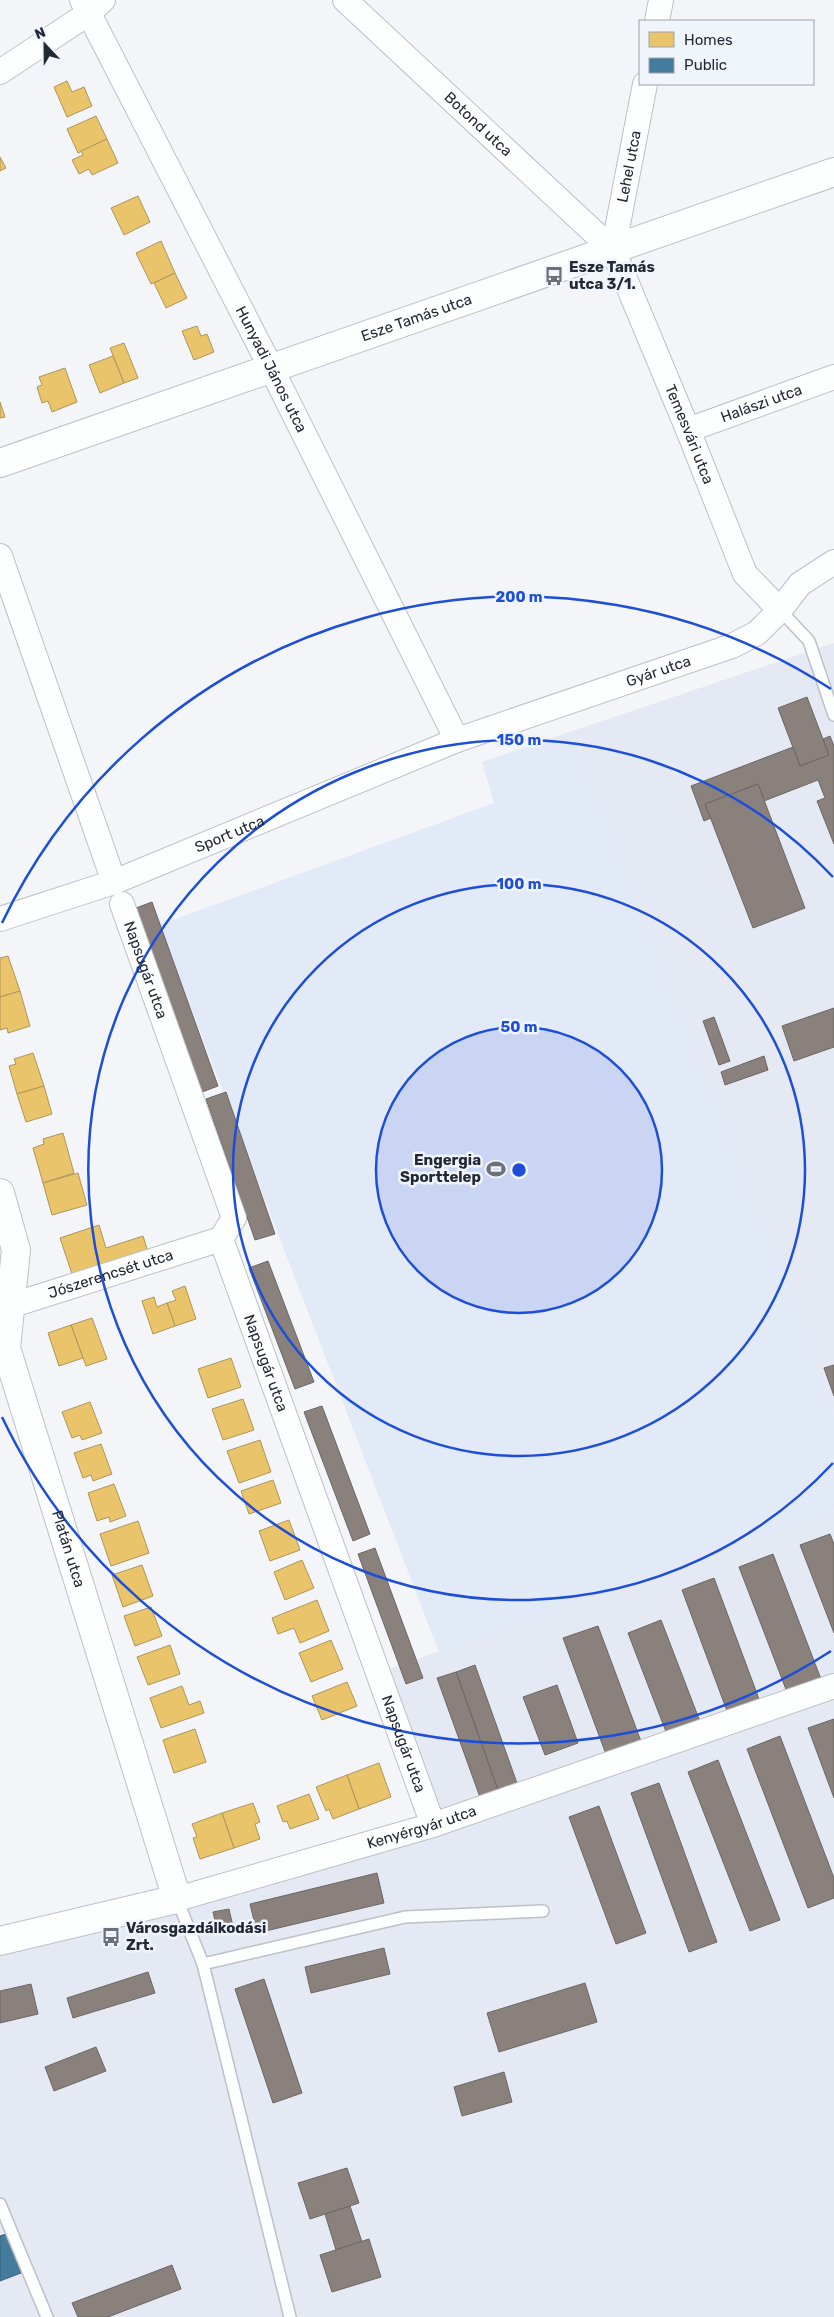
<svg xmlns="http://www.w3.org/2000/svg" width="834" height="2317" font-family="Rubik,sans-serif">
  <rect width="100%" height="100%" fill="#f3f5f8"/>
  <g fill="#e5e9f4">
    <polygon points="834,643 834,1413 572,731"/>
    <polygon points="834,1510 834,2317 0,2317 0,1941 433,1825 378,1673"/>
  </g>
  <polygon fill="#e2e9f7" points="572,731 834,1413 834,1510 439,1652 159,925 494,803 482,762"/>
  <g fill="#e9c46a" stroke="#ae955a">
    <polygon points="67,81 72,92 84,87 92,106 67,117 54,87"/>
    <polygon points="96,116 107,139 78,153 67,129"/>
    <polygon points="107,139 118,163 92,175 89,169 79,174 72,160 83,155 81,151"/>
    <polygon points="0,157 6,168 0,171"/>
    <polygon points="138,196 150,222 124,235 111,208"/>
    <polygon points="161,241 175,273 151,284 136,253"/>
    <polygon points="175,273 187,298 166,308 154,283"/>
    <polygon points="197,326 201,336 207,334 214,352 194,360 182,331"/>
    <polygon points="124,343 138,378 124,383 110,348"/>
    <polygon points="113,356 124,383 100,393 89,365"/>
    <polygon points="65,368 77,402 52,412 48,401 42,403 37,387 42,385 39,377"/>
    <polygon points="0,402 5,417 0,418"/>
    <polygon points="8,956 20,991 0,997 0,958"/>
    <polygon points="20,991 30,1026 8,1033 7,1028 0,1030 0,997"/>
    <polygon points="33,1053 44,1086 17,1094 9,1066 16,1064 14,1059"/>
    <polygon points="44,1086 52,1114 26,1122 17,1094"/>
    <polygon points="63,1133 74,1173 43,1183 33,1148 44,1144 43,1139"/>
    <polygon points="78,1173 87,1205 52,1215 43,1183"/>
    <polygon points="99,1225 106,1248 143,1236 148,1252 73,1277 60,1238"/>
    <polygon points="185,1286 196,1319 175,1326 167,1303 176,1300 172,1291"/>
    <polygon points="154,1297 157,1307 167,1303 175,1326 153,1334 142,1301"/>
    <polygon points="92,1318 107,1359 86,1366 71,1325"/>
    <polygon points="71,1325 83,1358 59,1366 48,1333"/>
    <polygon points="231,1358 241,1387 208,1398 198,1369"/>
    <polygon points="243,1399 254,1430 223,1440 212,1409"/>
    <polygon points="90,1402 102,1433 82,1440 80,1435 72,1438 62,1412"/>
    <polygon points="260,1440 271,1472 239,1483 227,1451"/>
    <polygon points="101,1444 112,1474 93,1481 91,1475 83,1478 74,1453"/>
    <polygon points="273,1480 281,1503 249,1514 241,1491"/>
    <polygon points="114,1484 126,1516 110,1522 109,1517 97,1521 88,1493"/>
    <polygon points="289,1520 300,1550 270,1561 259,1531"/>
    <polygon points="138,1521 149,1553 111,1566 100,1534"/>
    <polygon points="302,1560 314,1588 285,1600 274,1572"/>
    <polygon points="142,1565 153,1596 123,1607 112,1575"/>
    <polygon points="317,1600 329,1631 300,1643 294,1628 278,1634 272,1618"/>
    <polygon points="151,1607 162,1636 135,1646 124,1616"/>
    <polygon points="331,1640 343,1669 311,1682 299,1653"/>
    <polygon points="170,1645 180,1674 148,1685 137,1657"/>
    <polygon points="347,1682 357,1706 322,1720 312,1696"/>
    <polygon points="182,1686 189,1705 200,1701 204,1713 161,1728 150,1698"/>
    <polygon points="195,1729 206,1762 174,1773 163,1740"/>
    <polygon points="379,1763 391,1797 359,1809 347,1775"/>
    <polygon points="347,1775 359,1809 333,1819 329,1809 326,1811 316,1787"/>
    <polygon points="309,1794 319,1819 290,1829 287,1821 283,1822 277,1806"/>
    <polygon points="253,1803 260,1822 255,1824 260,1839 234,1848 222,1813"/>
    <polygon points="222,1813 234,1848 200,1859 193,1838 197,1837 192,1824"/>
  </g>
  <polygon fill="#457b9d" stroke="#3b627e" points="6,2234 21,2273 0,2281 0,2236"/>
  <g fill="#8a817c" stroke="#6b6667">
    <polygon points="807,697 829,755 800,766 778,708"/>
    <polygon points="830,736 834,746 834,844 817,801 825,798 818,780 764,801 758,784 705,804 711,818 704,821 691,786 793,747 800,766 829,755 823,739"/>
    <polygon points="758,784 805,908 753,928 705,804"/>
    <polygon points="152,902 218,1086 202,1092 136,908"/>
    <polygon points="834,1008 834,1047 794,1061 782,1026"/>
    <polygon points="714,1017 730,1061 719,1065 703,1021"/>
    <polygon points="764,1056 768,1070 725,1085 721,1072"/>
    <polygon points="226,1092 275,1234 255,1240 206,1099"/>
    <polygon points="268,1261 314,1382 295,1389 249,1268"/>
    <polygon points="834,1365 834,1396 824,1368"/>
    <polygon points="322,1406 370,1534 353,1541 304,1412"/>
    <polygon points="830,1534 834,1544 834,1633 800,1545"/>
    <polygon points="375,1548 423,1678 406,1684 358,1554"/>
    <polygon points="773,1554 821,1679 787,1692 739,1567"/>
    <polygon points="714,1578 759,1699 727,1711 682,1590"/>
    <polygon points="661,1620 701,1724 668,1737 628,1633"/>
    <polygon points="598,1626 642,1744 607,1757 563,1638"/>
    <polygon points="475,1665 518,1786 499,1793 456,1672"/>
    <polygon points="456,1672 499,1793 481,1800 437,1678"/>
    <polygon points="557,1685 578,1743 545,1755 523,1697"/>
    <polygon points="834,1719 834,1798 808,1728"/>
    <polygon points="780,1736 834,1878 834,1898 808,1908 747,1749"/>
    <polygon points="718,1760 780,1920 750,1931 688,1772"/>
    <polygon points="659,1783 717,1942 689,1952 631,1793"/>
    <polygon points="599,1806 646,1933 616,1944 569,1817"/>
    <polygon points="377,1873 384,1903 257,1933 250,1904"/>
    <polygon points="229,1909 234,1931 218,1934 213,1912"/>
    <polygon points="384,1948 390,1974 311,1993 305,1967"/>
    <polygon points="148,1972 155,1993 73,2018 67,1998"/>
    <polygon points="264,1979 302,2093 273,2103 235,1989"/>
    <polygon points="585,1983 597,2022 499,2052 487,2013"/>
    <polygon points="31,1984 38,2014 0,2023 0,1991"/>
    <polygon points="96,2047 106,2071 54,2091 45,2067"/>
    <polygon points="504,2072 512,2102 462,2116 454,2087"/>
    <polygon points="347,2168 359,2203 310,2219 298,2183"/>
    <polygon points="350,2206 362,2242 336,2250 325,2214"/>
    <polygon points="369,2239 381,2277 332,2292 320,2255"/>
    <polygon points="172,2265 181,2289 108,2317 78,2317 72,2303"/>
  </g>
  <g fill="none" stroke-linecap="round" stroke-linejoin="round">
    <g stroke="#bcc0c7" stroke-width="14">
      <g id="lane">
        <polyline points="780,610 809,641 834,715"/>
        <polyline points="177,1899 203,1964 290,2317"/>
        <polyline points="203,1964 405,1917 543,1911"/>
        <polyline points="0,2204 47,2317"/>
      </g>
    </g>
    <g stroke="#bcc0c7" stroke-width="26">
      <g id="street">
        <path id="s1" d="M82 0 271 368 457 740"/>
        <path id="s2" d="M345 0 613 250 688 430 745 574 780 610"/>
        <polyline points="657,21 661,0"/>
        <polyline points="0,72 89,13 103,0"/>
        <path id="s3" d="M613 250 645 84"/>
        <path id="s4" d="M688 430 834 377"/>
        <polyline points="0,556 114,882"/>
        <path id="s5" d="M122 904 234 1218 221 1239 433 1825"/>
        <path id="s6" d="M0 919 114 882 457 740 732 646 757 633 780 610 800 584 834 562"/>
        <path id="s7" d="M0 1309 221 1239"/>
        <path id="s8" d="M177 1899 433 1825 834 1686"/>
      </g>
    </g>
    <g stroke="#bcc0c7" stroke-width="30">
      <g id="secondary">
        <path id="s9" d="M0 463 834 172"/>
        <path id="s10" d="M0 1193 16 1250 6 1348 177 1899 0 1941"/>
      </g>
    </g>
    <use href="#lane" stroke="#fdfefe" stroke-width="11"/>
    <use href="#street" stroke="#fdfefe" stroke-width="24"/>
    <use href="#secondary" stroke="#fdfefe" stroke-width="28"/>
  </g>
  <circle cx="519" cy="1170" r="143" fill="#1d4ed8" fill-opacity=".12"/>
  <g fill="none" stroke="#1d4ed8" stroke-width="2.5">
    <circle cx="519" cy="1170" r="143"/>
    <circle cx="519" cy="1170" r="286"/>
    <path d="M833 1463A430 430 0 1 1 833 877"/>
    <path d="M831 1651A573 573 0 0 1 2 1417M2 923A573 573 0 0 1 831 689"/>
  </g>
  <defs>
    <g id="bus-bare" transform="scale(1.5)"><path d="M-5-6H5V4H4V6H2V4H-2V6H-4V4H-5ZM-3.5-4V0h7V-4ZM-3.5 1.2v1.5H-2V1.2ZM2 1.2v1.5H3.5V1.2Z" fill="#6c7079" stroke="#f0f4fb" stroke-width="2.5" paint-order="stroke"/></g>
    <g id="stadium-bare" transform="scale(1.5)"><path d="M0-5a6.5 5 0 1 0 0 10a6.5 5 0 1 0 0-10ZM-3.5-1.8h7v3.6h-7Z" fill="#6c7079" stroke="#f0f4fb" stroke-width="2.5" paint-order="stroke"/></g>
  </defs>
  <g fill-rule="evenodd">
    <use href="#bus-bare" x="554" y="276"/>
    <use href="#stadium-bare" x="496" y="1169"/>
    <use href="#bus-bare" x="111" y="1937"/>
  </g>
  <g text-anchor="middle" stroke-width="5" stroke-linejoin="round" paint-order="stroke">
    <g font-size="15" fill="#232835" stroke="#f0f4fb">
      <text dy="5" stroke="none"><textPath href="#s2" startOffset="182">Botond utca</textPath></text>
      <text dy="5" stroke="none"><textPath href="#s3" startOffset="85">Lehel utca</textPath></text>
      <text dy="5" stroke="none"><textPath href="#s9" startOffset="441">Esze Tamás utca</textPath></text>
      <text dy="5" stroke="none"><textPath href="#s1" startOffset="415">Hunyadi János utca</textPath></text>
      <text dy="5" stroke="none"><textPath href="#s4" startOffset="78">Halászi utca</textPath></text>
      <text dy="5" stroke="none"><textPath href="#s2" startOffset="566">Temesvári utca</textPath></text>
      <text dy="5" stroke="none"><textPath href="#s6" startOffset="704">Gyár utca</textPath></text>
      <text dy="5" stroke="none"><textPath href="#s6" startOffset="245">Sport utca</textPath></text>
      <text dy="5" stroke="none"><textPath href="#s5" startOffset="70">Napsugár utca</textPath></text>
      <text dy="5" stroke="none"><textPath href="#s7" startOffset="116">Jószerencsét utca</textPath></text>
      <text dy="5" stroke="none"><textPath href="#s5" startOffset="490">Napsugár utca</textPath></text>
      <text dy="5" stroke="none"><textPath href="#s10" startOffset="368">Platán utca</textPath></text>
      <text dy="5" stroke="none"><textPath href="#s5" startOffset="895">Napsugár utca</textPath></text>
      <text dy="5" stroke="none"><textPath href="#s8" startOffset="255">Kenyérgyár utca</textPath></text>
    </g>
    <g font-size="15" font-weight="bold" fill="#232835" stroke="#f0f4fb" text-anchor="start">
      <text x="569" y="272">Esze Tamás<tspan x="569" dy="17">utca 3/1.</tspan></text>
      <text x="481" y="1165" text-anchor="end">Engergia<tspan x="481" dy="17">Sporttelep</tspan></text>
      <text x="126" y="1933">Városgazdálkodási<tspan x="126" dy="17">Zrt.</tspan></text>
    </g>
  </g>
  <circle cx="519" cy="1170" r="8" fill="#1d4ed8" stroke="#f0f4fb" stroke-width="2.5"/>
  <g font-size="15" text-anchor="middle" font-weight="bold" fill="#1d4ed8" stroke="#f0f4fb" stroke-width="5" stroke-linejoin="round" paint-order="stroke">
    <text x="519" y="602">200 m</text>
    <text x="519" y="745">150 m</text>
    <text x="519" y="889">100 m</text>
    <text x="519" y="1032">50 m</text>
  </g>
  <rect x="639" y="20" width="175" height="65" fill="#f0f4fb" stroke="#9ea2ac"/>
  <rect x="649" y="32" width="25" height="15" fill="#e9c46a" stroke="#9ea2ac"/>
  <text x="684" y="45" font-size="15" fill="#232835">Homes</text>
  <rect x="649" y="58" width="25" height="15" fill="#457b9d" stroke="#9ea2ac"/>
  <text x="684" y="70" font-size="15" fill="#232835">Public</text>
  <g transform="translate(45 45) rotate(338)" stroke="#f0f4fb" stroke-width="4" paint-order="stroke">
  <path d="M0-4L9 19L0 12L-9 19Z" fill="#232835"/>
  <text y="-8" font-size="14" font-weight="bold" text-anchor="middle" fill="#232835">N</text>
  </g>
</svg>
